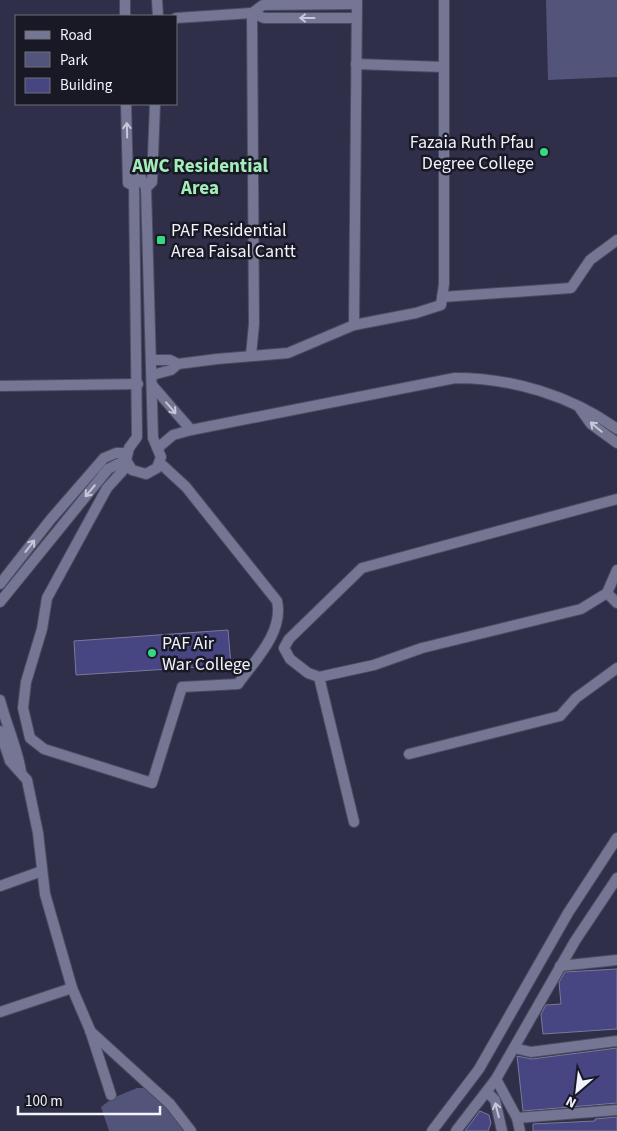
<svg xmlns="http://www.w3.org/2000/svg" width="617" height="1131" font-family="'Source Sans 3',sans-serif">
  <rect width="100%" height="100%" fill="#2f2f49"/>
  <g fill="#53547a">
    <polygon points="546,0 617,0 617,77 548,80"/>
    <polygon points="137,1088 148,1088 167,1105 186,1131 109,1131 101,1107 113,1098"/>
  </g>
  <g fill="#474582" stroke="#797a99">
    <polygon points="228,630 231,665 76,675 74,641"/>
    <polygon points="617,969 617,1029 543,1034 541,1014 546,1005 561,1004 559,982 565,972"/>
    <polygon points="617,1048 617,1103 523,1111 517,1056 532,1059"/>
    <polygon points="480,1111 489,1115 491,1123 488,1131 465,1131"/>
    <polygon points="617,1117 617,1131 533,1131 533,1124 595,1121 595,1119"/>
  </g>
  <g fill="none" stroke-linecap="round" stroke-linejoin="round">
    <g stroke="#4c4c60" stroke-width="12">
      <g id="minor">
        <polyline points="125,0 125,16"/>
        <polyline points="157,0 158,16"/>
        <polyline points="252,13 263,5 356,4"/>
        <polyline points="176,18 252,13 264,18 356,18"/>
        <polyline points="356,64 444,67"/>
        <polyline points="126,104 128,183 134,186"/>
        <polygon points="139,174 146,188 153,438 161,457 157,468 146,474 132,470 126,460 129,448 137,437 134,186"/>
        <polyline points="146,188 152,182 155,104"/>
        <polyline points="442,297 571,288 590,260 617,240"/>
        <polyline points="354,325 357,0"/>
        <polyline points="251,355 254,324 252,13"/>
        <polyline points="152,360 170,360 178,364"/>
        <polyline points="152,375 171,370 178,364 217,359 288,353 354,325 416,313 441,305 444,284 444,0"/>
        <polyline points="152,385 191,430"/>
        <polyline points="0,386 138,384"/>
        <polyline points="579,407 591,424 617,443"/>
        <path d="M159 447 173 435 191 430 455 378C512 378 570 395 617 429"/>
        <path d="M128 465 107 488 47 598 42 629 26 682 23 708 30 738 44 749 152 783 182 687 238 684C255 660 284 632 277 601L186 487 160 463"/>
        <polyline points="617,499 362,568 289,639 284,648 290,659 308,673 319,677 374,665 422,648 581,609 607,593 617,570"/>
        <polyline points="0,584 51,519 104,458 116,453 127,453"/>
        <polyline points="607,593 617,603"/>
        <polyline points="0,602 108,469 126,460"/>
        <polyline points="319,677 354,822"/>
        <path d="M0 700C6 724 18 750 21 772"/>
        <polyline points="0,731 10,761 27,780 38,833 45,894 72,988 90,1030 111,1095"/>
        <polyline points="409,754 560,716 576,698 617,668"/>
        <polyline points="0,886 42,871"/>
        <polyline points="560,966 617,960"/>
        <polyline points="0,1012 72,988"/>
        <polyline points="90,1031 170,1104 191,1131"/>
        <polyline points="514,1048 531,1052 617,1041"/>
        <polyline points="496,1079 517,1118 520,1131"/>
        <polyline points="487,1092 495,1100 502,1131"/>
        <polyline points="517,1118 617,1110"/>
        <polyline points="432,1131 479,1069 568,913 617,838"/>
        <polyline points="456,1131 496,1079 575,941 617,878"/>
      </g>
    </g>
    <use href="#minor" stroke="#747694" stroke-width="10"/>
  </g>
  <defs><path id="oneway-shaft" d="M-6 0H5M1.5-3L5.5 0L1.5 3" fill="none" stroke-width="1.6" stroke-linecap="round" stroke-linejoin="round" transform="scale(1.25)"/></defs>
  <g stroke="#c6c7d8">
    <use href="#oneway-shaft" transform="translate(307 18) rotate(180)"/>
    <use href="#oneway-shaft" transform="translate(127 130) rotate(-91)"/>
    <use href="#oneway-shaft" transform="translate(171 408) rotate(49)"/>
    <use href="#oneway-shaft" transform="translate(596 427) rotate(-140)"/>
    <use href="#oneway-shaft" transform="translate(90 491) rotate(130)"/>
    <use href="#oneway-shaft" transform="translate(30 546) rotate(-52)"/>
    <use href="#oneway-shaft" transform="translate(497 1110) rotate(-104)"/>
  </g>
  <g fill="#36d881" stroke="#181924" stroke-width="2">
    <circle cx="544" cy="152" r="5"/>
    <rect x="156" y="235" width="10" height="10" rx="2.5"/>
    <circle cx="152" cy="653" r="5"/>
  </g>
  <g text-anchor="middle" stroke-width="5" stroke-linejoin="round" paint-order="stroke">
    <g font-size="18" fill="#f2f2fd" stroke="#181924" text-anchor="start">
      <text x="534" y="148" text-anchor="end">Fazaia Ruth Pfau<tspan x="534" dy="21">Degree College</tspan></text>
      <text x="171" y="236">PAF Residential<tspan x="171" dy="21">Area Faisal Cantt</tspan></text>
      <text x="162" y="649">PAF Air<tspan x="162" dy="21">War College</tspan></text>
    </g>
    <g font-size="19" font-weight="bold" fill="#a4edbb" stroke="#181924">
      <text x="200" y="172">AWC Residential<tspan x="200" dy="22">Area</tspan></text>
    </g>
  </g>
  <rect x="15" y="15" width="162" height="90" fill="#181924" stroke="#6f707b"/>
  <rect x="25" y="31" width="25" height="8" fill="#747694" stroke="#6f707b"/>
  <text x="60" y="40" font-size="15" fill="#f2f2fd">Road</text>
  <rect x="25" y="52" width="25" height="15" fill="#53547a" stroke="#6f707b"/>
  <text x="60" y="65" font-size="15" fill="#f2f2fd">Park</text>
  <rect x="25" y="78" width="25" height="15" fill="#474582" stroke="#6f707b"/>
  <text x="60" y="90" font-size="15" fill="#f2f2fd">Building</text>
  <g transform="translate(577 1091) rotate(208)" stroke="#181924" stroke-width="4" paint-order="stroke">
  <path d="M0-4L9 19L0 12L-9 19Z" fill="#f2f2fd"/>
  <text y="-8" font-size="14" font-weight="bold" text-anchor="middle" fill="#f2f2fd">N</text>
  </g>
  <path d="M18 1106v8h142v-8" fill="none" stroke="#f2f2fd" stroke-width="2.5"/>
  <text x="25" y="1106" font-size="15" fill="#f2f2fd" stroke="#181924" stroke-width="4" paint-order="stroke">100 m</text>
</svg>
